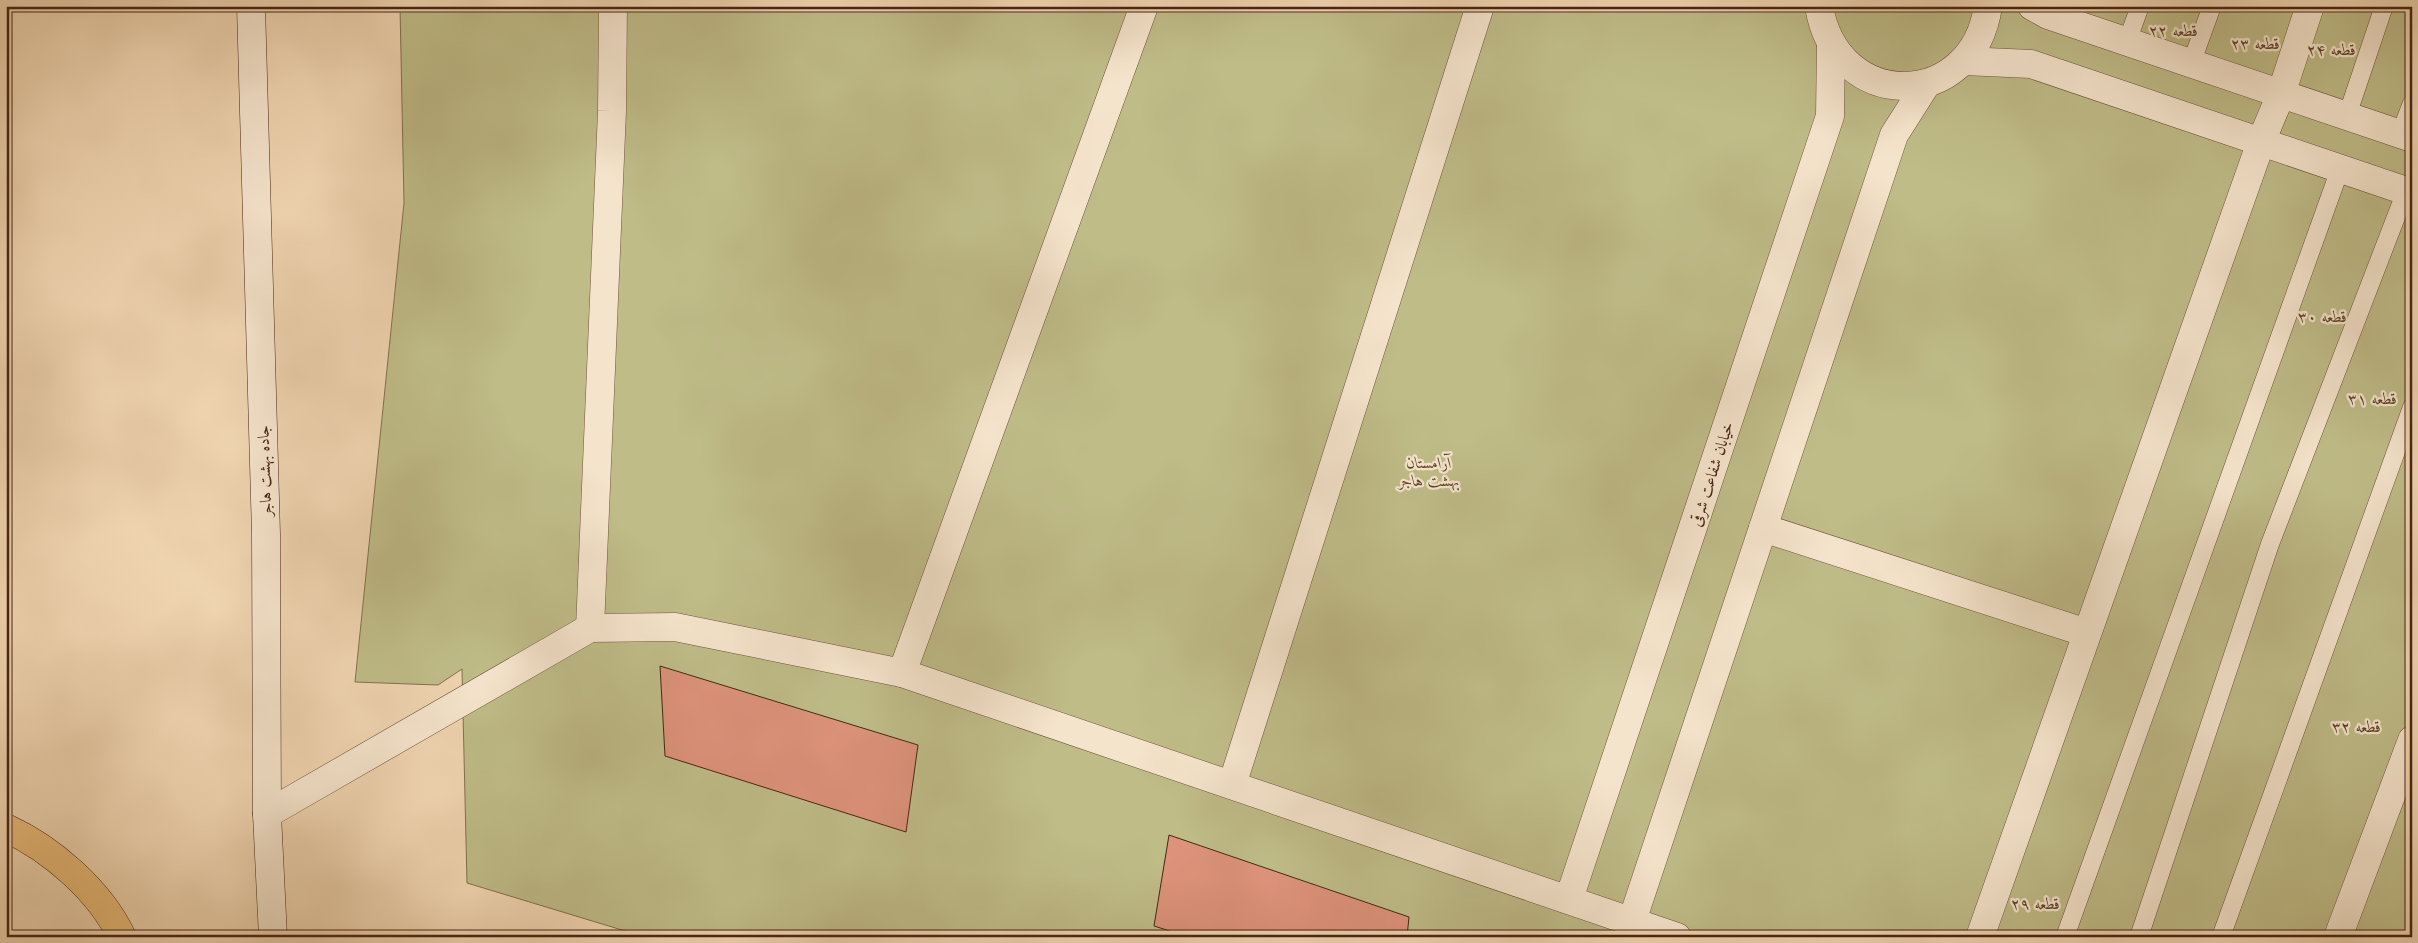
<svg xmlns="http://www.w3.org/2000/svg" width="2418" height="943" font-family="Cardo,Amiri,serif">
  <rect width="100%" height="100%" fill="#f0d5b1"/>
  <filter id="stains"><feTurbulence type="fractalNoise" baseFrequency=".004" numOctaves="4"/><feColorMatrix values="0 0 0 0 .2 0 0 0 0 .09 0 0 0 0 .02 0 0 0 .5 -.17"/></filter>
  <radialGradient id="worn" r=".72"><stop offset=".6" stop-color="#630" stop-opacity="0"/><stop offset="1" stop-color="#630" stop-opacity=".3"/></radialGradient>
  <polygon fill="#bfbc88" stroke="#84704e" points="400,6 2412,6 2412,937 645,937 467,883 462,669 438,685 355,682 404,203"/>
  <g fill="#dd937b" stroke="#482514">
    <polygon points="660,666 918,745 906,832 665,756"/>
    <polygon points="1169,835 1409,917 1407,937 1189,937 1154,926"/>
  </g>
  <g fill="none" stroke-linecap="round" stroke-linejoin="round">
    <g stroke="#72513b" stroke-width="19">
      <g id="service">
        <polyline points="2073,24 2076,6"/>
        <polyline points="2127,42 2140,6"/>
        <polyline points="2191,64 2212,6"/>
        <polyline points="2347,116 2384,6"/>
        <polyline points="2400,134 2412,103"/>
        <polyline points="2065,937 2340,169"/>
        <polyline points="2139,937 2270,544 2406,191"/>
        <polyline points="2221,937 2412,407"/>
      </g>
    </g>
    <g stroke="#72513b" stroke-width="29">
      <g id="minor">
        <path d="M1819 6C1836 113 1973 112 1988 6"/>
        <polyline points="2032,6 2048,15 2412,138"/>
        <polyline points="1964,61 2031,64 2412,193"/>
        <polyline points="1763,528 2087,633"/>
        <polyline points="590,628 612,111 613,6"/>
        <polyline points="902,673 1144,6"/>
        <polyline points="1232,785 1480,6"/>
        <polyline points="267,814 590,628 675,627 902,673 1677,937"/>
        <polyline points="1569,899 1830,116 1831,44"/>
        <polyline points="1632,921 1894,135 1927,83"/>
        <polyline points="1980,937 2261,142 2281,94 2310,6"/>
        <polyline points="2338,937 2412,740"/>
      </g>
    </g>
    <g stroke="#482514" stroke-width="29">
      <polyline id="secondary" points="251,6 266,534 267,814 273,937"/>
    </g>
    <g stroke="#482514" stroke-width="29">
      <path id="trunk" d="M6 828C52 849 100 891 122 937"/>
    </g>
    <use href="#service" stroke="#f5e4cc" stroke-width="18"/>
    <use href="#minor" stroke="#f5e4cc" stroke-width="28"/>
    <use href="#secondary" stroke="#f5e4cc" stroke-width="28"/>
    <use href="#trunk" stroke="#e8ba78" stroke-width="28"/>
  </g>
  <g text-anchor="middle" stroke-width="4.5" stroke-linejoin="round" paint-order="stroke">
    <g font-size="16" font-style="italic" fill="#60432b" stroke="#f5e4cc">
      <text x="2174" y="36">قطعه ۲۲</text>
      <text x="2256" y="49">قطعه ۲۳</text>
      <text x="2332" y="55">قطعه ۲۴</text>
      <text x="2323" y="322">قطعه ۳۰</text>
      <text x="2373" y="404">قطعه ۳۱</text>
      <text x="1429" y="468">آرامستان<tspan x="1429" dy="18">بهشت هاجر</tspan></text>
      <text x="2357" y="732">قطعه ۳۲</text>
      <text x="2036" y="909">قطعه ۲۹</text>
    </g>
    <g font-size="16" fill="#482514" stroke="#f5e4cc">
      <text transform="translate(264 471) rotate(-92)" y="6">جاده بهشت هاجر</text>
      <text transform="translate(1711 474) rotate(-72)" y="6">خیابان شفاعت شرقی</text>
    </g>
  </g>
  <rect width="2418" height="943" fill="none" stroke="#f0d5b1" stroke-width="25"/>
  <rect x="8" y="8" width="2403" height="928" fill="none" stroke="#482514" stroke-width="2.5"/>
  <rect x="12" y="12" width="2393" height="918" fill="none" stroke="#482514"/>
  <rect width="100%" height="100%" filter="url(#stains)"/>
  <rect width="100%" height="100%" fill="url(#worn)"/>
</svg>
